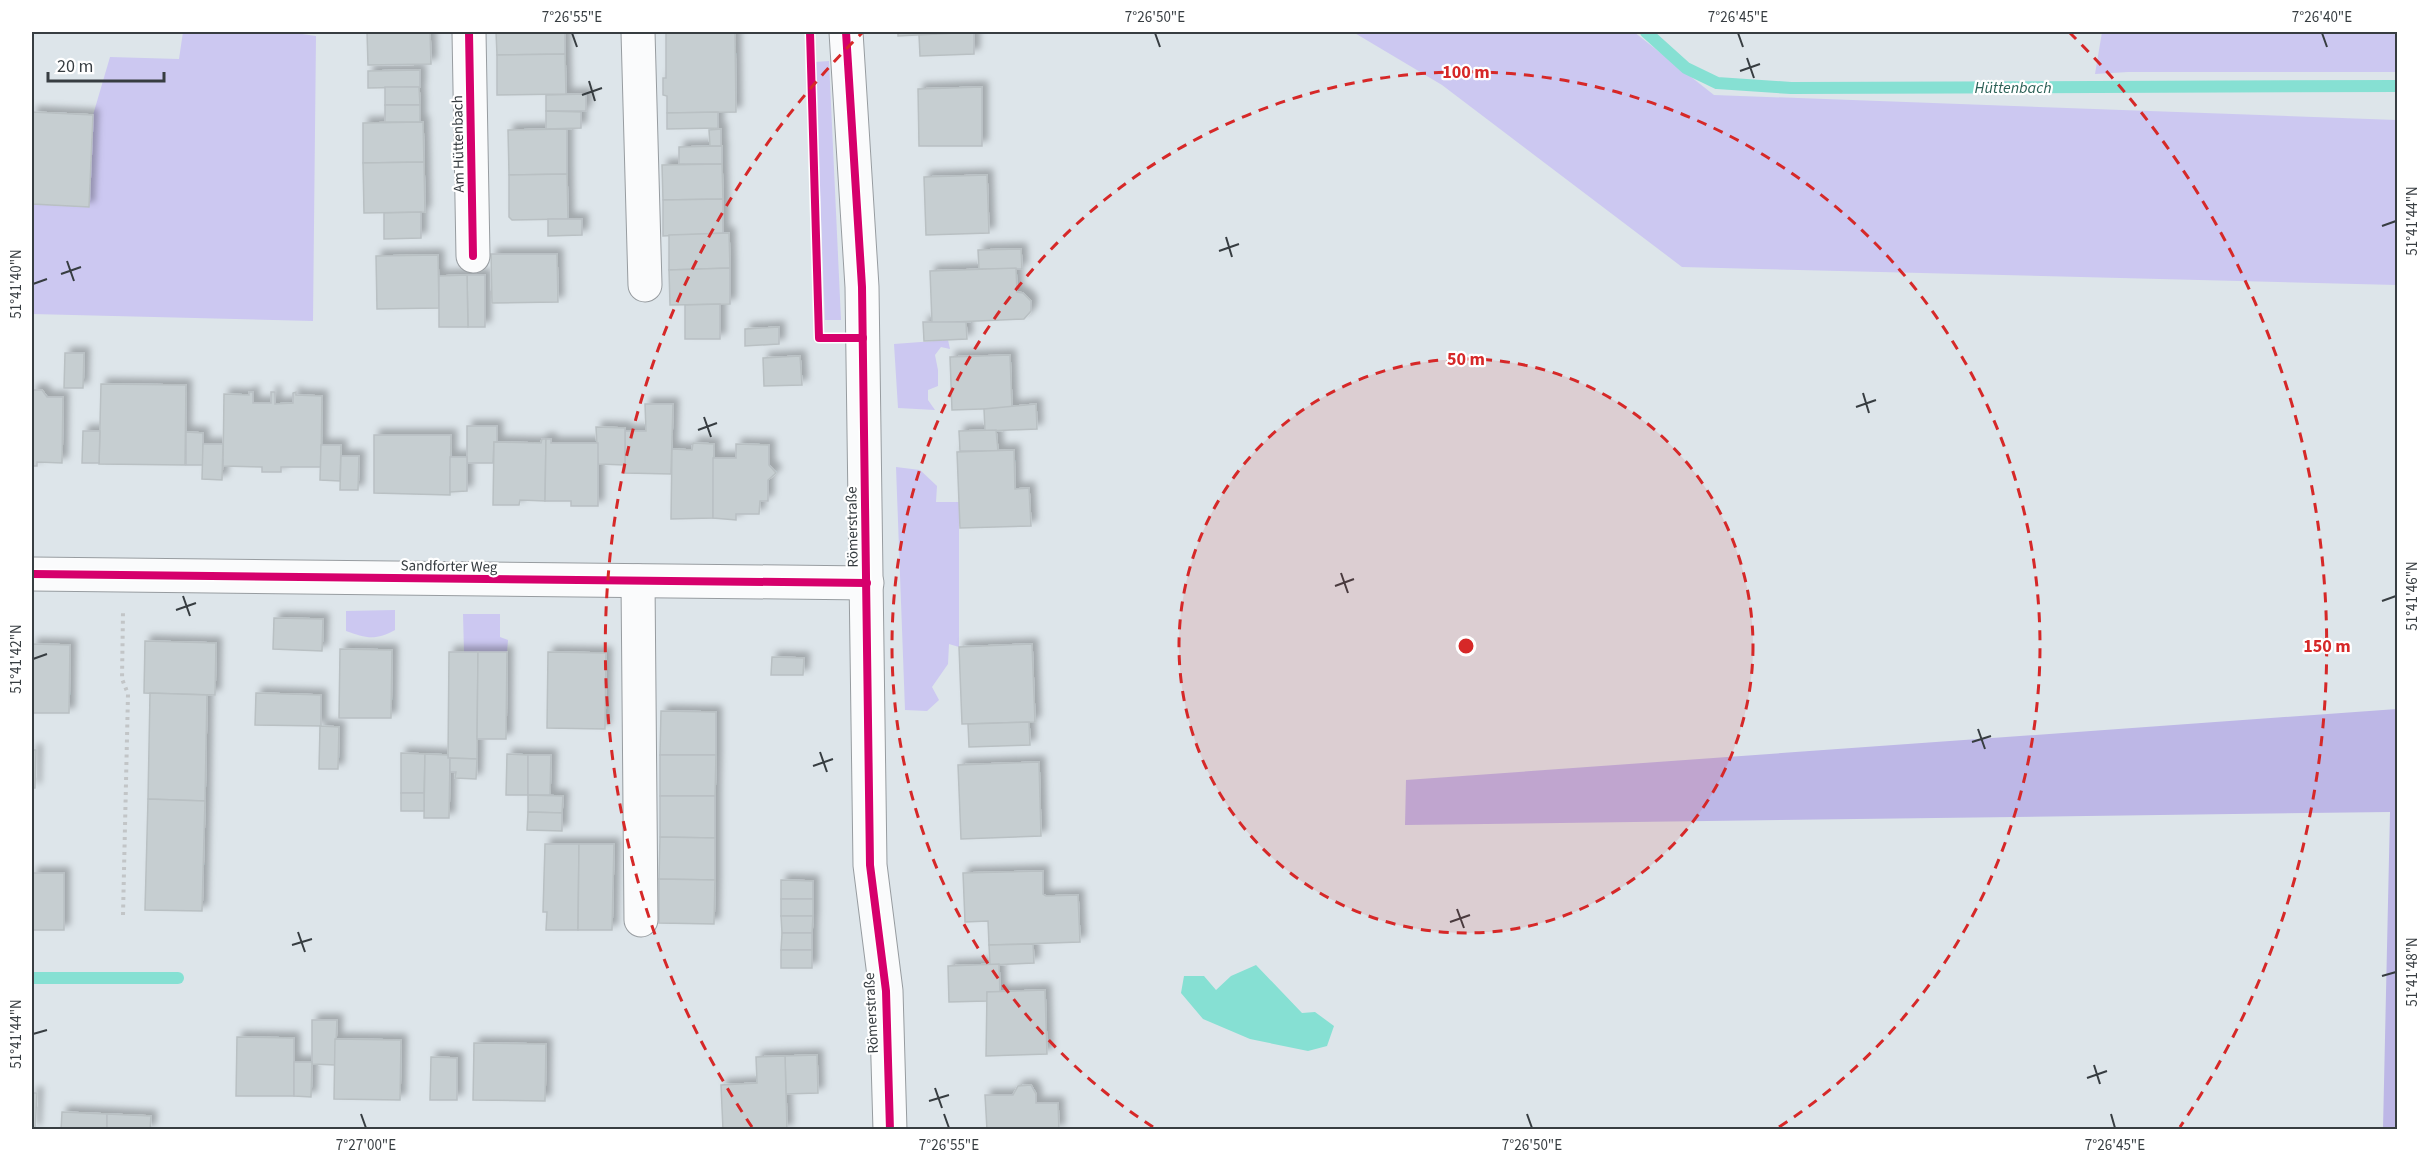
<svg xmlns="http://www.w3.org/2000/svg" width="2429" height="1161" font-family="'Source Sans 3',sans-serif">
  <defs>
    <filter id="shadow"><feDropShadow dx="5.5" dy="-5.5" stdDeviation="3" flood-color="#0004"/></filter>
  </defs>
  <rect width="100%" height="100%" fill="#dde5ea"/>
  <g fill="#ccc8f1">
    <polygon points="183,32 288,32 316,36 313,321 32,314 32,204 89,206 93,115 110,57 179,59"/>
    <polygon points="1353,32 1634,32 1714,95 2397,120 2397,285 1682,267 1442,85"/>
    <polygon points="2102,32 2397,32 2397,72 2128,72 2095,74"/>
    <polygon points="829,61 841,320 825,320 815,62"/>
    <polygon points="948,340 950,349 941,347 935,355 938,370 938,386 928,390 928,400 935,410 898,408 894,344"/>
    <polygon points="896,467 920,470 937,486 936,502 959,502 959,647 949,644 948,664 932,687 939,700 927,711 905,710"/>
    <path d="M395 610V630C376 641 365 638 346 631V611Z"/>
    <polygon points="463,614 500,614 500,637 508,640 507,652 464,652"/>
  </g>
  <polygon fill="#bdb7e6" points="2397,709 2397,1129 2383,1129 2390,812 1405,825 1406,780"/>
  <polygon fill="#86e0d3" points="1256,965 1302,1013 1315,1012 1334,1026 1327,1046 1308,1051 1250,1039 1203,1019 1181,993 1184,976 1204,976 1216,990 1231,976"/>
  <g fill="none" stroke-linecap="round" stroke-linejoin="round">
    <g stroke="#86e0d3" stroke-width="12">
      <polyline points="1646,32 1686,68 1717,83 1791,88 2398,86"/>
      <polyline points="32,978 178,978"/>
    </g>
  </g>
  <g fill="#c6ced1" stroke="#b9c0c3" stroke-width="1.5" filter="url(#shadow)">
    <polygon points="367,32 430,32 431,64 368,65"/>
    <polygon points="496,32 565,32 565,54 497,55"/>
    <polygon points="666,32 735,32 736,112 667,113 667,96 663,95 663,78 666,78"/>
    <polygon points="898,32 956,32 956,33 898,36"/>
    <polygon points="974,32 974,54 920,56 919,35"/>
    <polygon points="565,54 566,94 497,95 497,55"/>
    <polygon points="420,70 420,87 368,88 368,71"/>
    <polygon points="385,87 419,87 420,105 385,105"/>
    <polygon points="982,87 982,146 919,146 918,89"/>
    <polygon points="586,94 586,111 546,111 546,95"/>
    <rect x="385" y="105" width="35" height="17"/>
    <polygon points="546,111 581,112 581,128 546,129"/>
    <polygon points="32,112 93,115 89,207 32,204"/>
    <polygon points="718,112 718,128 667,129 667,113"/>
    <polygon points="423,122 424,162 363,163 363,123"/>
    <polygon points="567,129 567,174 509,175 508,130"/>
    <polygon points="721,129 721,146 710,146 709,130"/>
    <polygon points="722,146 722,164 679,164 679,147"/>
    <polygon points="424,162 425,212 364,213 363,163"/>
    <polygon points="722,164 723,199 663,200 662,165"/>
    <polygon points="567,174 568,219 512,220 509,217 509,175"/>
    <polygon points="987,175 989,233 926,235 924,177"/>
    <polygon points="723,199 723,233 663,236 663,200"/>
    <polygon points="421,212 421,238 384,239 384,213"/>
    <polygon points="548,219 582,219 582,235 548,236"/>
    <polygon points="729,233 730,268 669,270 669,235"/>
    <polygon points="1021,249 1022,269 979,269 978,250"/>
    <polygon points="491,254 557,254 558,302 492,303"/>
    <polygon points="438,255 439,308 377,309 376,256"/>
    <polygon points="730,268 730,304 670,305 669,270"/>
    <polygon points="1016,268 1017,292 1023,293 1031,301 1031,311 1024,319 932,323 930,271"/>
    <polygon points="467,275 485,275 485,327 468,327"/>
    <polygon points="467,275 468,327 439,327 439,276"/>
    <polygon points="720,304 720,339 685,339 685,305"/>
    <polygon points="923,322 966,322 967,339 924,341"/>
    <polygon points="779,327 779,344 745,346 745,329"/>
    <polygon points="65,353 84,353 83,388 64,388"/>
    <polygon points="1010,355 1012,408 952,410 950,357"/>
    <polygon points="800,356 802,385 764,386 763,358"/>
    <polygon points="101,384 186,385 185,465 99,464"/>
    <polygon points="32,390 42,390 47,397 63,397 62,463 37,462 37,466 32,466"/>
    <polygon points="249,392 253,392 253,403 271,403 271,392 275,392 275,404 293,403 293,393 296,392 296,395 322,396 321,467 281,467 281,472 262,472 262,467 223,466 224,394 249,395"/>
    <polygon points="645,404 673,404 671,474 625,473 625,431 646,431"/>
    <polygon points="1036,404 1037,429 985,431 984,409"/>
    <polygon points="467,426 497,426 497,442 494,442 493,463 467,463"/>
    <polygon points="596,427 625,428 625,465 598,464"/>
    <polygon points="996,430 998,451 960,451 959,431"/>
    <polygon points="83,431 100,431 99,463 82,463"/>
    <polygon points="186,432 203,433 203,465 186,465"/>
    <polygon points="374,435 451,435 450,495 374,493"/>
    <polygon points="542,439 546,439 545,501 520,500 519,505 493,505 494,442 541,443"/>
    <polygon points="546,439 551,439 551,443 598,443 598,506 571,506 571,501 545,501"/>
    <polygon points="693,443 714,444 713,518 671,519 672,449 692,450"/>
    <polygon points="203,444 223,444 222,480 202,479"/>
    <polygon points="736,444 769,445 769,465 776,473 768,480 768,501 760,501 759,514 736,514 736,520 713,518 713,458 736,458"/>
    <polygon points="321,445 341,445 340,481 320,480"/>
    <polygon points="1014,450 1015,489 1029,488 1031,526 960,528 957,452"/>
    <polygon points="341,456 359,456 358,490 340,490"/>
    <polygon points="450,457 467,457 467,491 450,492"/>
    <polygon points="274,618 323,619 322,651 273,649"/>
    <polygon points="145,641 216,643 215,695 144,693"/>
    <polygon points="32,644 70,645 69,713 32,713"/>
    <polygon points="1032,644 1035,722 962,724 959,647"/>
    <polygon points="340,649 392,650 391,718 339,718"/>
    <polygon points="449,652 478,652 477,759 448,758"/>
    <polygon points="478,652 507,652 506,739 477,739"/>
    <polygon points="548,652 606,653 605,729 547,728"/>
    <polygon points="772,657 804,658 803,675 771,675"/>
    <polygon points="150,693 207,695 205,801 148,799"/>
    <polygon points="256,693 321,695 321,726 255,725"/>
    <polygon points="661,711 716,712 716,755 660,755"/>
    <polygon points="1029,722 1030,745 969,747 968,724"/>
    <polygon points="320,726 339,727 338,769 319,769"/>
    <polygon points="32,750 36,750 35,788 32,788"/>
    <polygon points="401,753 425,754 424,793 401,793"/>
    <polygon points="425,754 448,755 448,758 450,758 449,818 424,818"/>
    <polygon points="507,754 528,755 528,795 506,795"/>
    <polygon points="528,755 551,755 550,795 528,795"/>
    <polygon points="660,755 716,755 715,796 660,796"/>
    <polygon points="450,758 477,759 476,779 455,778 456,772 450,772"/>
    <polygon points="1039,762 1041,836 961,839 958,765"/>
    <rect x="401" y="793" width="23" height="18"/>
    <polygon points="528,795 563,796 562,813 528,812"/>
    <polygon points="660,796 715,796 715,838 660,837"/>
    <polygon points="148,799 205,801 202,911 145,910"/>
    <polygon points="528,812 562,813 562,831 527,830"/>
    <polygon points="660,837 715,838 715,880 659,879"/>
    <polygon points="545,844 579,844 578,930 546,930 547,912 543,912"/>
    <polygon points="579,844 614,844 612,930 578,930"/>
    <polygon points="1043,871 1043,894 1046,896 1078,895 1080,942 989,945 988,921 965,922 963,873"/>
    <rect x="32" y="873" width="32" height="57"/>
    <polygon points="659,879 715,880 714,924 659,923"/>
    <polygon points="781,880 813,881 813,899 781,899"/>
    <rect x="781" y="899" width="32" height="17"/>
    <polygon points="781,916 813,916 812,933 782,933"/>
    <polygon points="782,933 812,933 812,950 781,950"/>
    <polygon points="1033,944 1034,963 990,965 989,945"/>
    <rect x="781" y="950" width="31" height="18"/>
    <polygon points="999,964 1000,992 987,992 987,1001 949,1002 948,966"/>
    <polygon points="1045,990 1047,1054 986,1056 987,992"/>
    <polygon points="312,1020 337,1020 335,1065 312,1064"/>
    <polygon points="237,1037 294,1038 294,1096 236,1096"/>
    <polygon points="335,1039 401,1040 400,1100 334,1099"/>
    <polygon points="474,1043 546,1044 545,1101 473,1100"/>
    <polygon points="817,1055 818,1093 786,1094 785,1056"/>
    <polygon points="785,1056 787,1130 723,1130 721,1085 757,1083 756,1057"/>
    <polygon points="431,1057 457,1058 457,1100 430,1100"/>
    <polygon points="294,1062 312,1062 311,1097 294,1096"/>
    <polygon points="1031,1085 1036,1094 1036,1103 1058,1103 1059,1130 987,1130 985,1095 1013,1095 1018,1086"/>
    <polygon points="32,1093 37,1093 35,1130 32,1130"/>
    <polygon points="62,1112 107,1114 107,1130 61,1130"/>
    <polygon points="107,1114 151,1116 150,1130 107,1130"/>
  </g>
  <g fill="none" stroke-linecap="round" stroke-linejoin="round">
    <g stroke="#979ca0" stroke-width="35">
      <g id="minor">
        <polyline points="469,32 473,256"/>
        <polyline points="638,32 645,285"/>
        <polyline points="846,32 862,287 870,865 886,991 890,1130"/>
        <polyline points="32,574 867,583"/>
        <polyline points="638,581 641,920"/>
      </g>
    </g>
    <polyline stroke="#c2c5c7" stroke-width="4" stroke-dasharray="3 4.5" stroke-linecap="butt" points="123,915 128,694 122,679 123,612"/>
    <use href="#minor" stroke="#fafbfc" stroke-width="33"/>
    <g stroke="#fff" stroke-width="11">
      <g id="cycleway">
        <polyline points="469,32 473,256"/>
        <polyline points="810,32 819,338 863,338"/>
        <polyline points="846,32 862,287 870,865 886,991 890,1130"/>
        <polyline points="32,574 867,583"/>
      </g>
    </g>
    <use href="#cycleway" stroke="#d6006c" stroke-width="8"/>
  </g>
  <path fill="none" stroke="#373d41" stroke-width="2" d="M572 33 577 47M1155 33 1160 47M1738 33 1743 47M2322 33 2327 47M1747 58 1754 78M1740 71 1760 64M589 81 595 101M582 95 602 88M2382 226 2396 221M1226 237 1232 257M1219 251 1239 244M67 261 74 281M61 274 81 267M33 284 47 279M1863 393 1869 413M1856 407 1876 400M704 417 711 437M698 430 717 423M1341 573 1348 593M1335 586 1354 579M183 596 190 616M2382 601 2396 596M176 610 196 603M33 659 47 654M1978 729 1985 749M1972 742 1991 736M820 752 827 772M813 766 833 759M1457 909 1464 928M1450 922 1470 915M298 932 305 952M292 945 312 939M2382 976 2396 972M33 1034 47 1030M2094 1065 2100 1084M2087 1078 2107 1071M935 1088 942 1108M929 1101 949 1095M361 1114 366 1128M944 1114 949 1128M1527 1114 1532 1128M2111 1114 2115 1128"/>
  <circle cx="1466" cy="646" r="287" fill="#d62828" fill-opacity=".12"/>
  <g fill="none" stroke="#d62828" stroke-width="3" stroke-dasharray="10 8">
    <circle cx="1466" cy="646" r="287"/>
    <path d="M1153 1127A574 574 0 1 1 1779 1127"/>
    <path d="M752 1127A861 861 0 0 1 863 32M2069 32A861 861 0 0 1 2180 1127"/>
  </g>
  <g text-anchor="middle" stroke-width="4.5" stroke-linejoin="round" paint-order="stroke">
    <g font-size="15" fill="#373d41" stroke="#fff">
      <text transform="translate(458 144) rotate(-91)" y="5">Am Hüttenbach</text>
      <text transform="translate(852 527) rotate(-91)" y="5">Römerstraße</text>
      <text transform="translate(449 566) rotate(1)" y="5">Sandforter Weg</text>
      <text transform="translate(871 1013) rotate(-93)" y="5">Römerstraße</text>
    </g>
    <g font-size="16" font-style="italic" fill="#2c6157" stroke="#fff">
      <text x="2013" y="93">Hüttenbach</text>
    </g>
  </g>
  <circle cx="1466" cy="646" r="9" fill="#d62828" stroke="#fff" stroke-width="3"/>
  <g font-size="18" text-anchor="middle" font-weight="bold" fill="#d62828" stroke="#fff" stroke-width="4.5" stroke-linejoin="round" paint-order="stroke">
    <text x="1466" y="78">100 m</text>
    <text x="1466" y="365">50 m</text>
    <text x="2327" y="652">150 m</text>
  </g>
  <rect width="2429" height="1161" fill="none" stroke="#ffffff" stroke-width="66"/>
  <path d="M48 72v9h116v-9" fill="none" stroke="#373d41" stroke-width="3"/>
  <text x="57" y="72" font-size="18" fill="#373d41" stroke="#ffffff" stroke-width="4.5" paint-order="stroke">20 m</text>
  <rect x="33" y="33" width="2363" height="1095" fill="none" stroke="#373d41" stroke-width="2"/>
  <g font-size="15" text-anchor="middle" fill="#373d41">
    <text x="572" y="22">7°26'55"E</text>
    <text x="1155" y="22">7°26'50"E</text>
    <text x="1738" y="22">7°26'45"E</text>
    <text x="2322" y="22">7°26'40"E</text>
    <text transform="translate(2412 221) rotate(-90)" y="5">51°41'44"N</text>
    <text transform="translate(16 284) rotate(-90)" y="5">51°41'40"N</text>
    <text transform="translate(2412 596) rotate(-90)" y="5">51°41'46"N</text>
    <text transform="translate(16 659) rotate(-90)" y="5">51°41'42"N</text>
    <text transform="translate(2412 972) rotate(-90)" y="5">51°41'48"N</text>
    <text transform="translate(16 1034) rotate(-90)" y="5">51°41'44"N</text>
    <text x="366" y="1150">7°27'00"E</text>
    <text x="949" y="1150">7°26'55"E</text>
    <text x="1532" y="1150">7°26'50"E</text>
    <text x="2115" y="1150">7°26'45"E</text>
  </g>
</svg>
